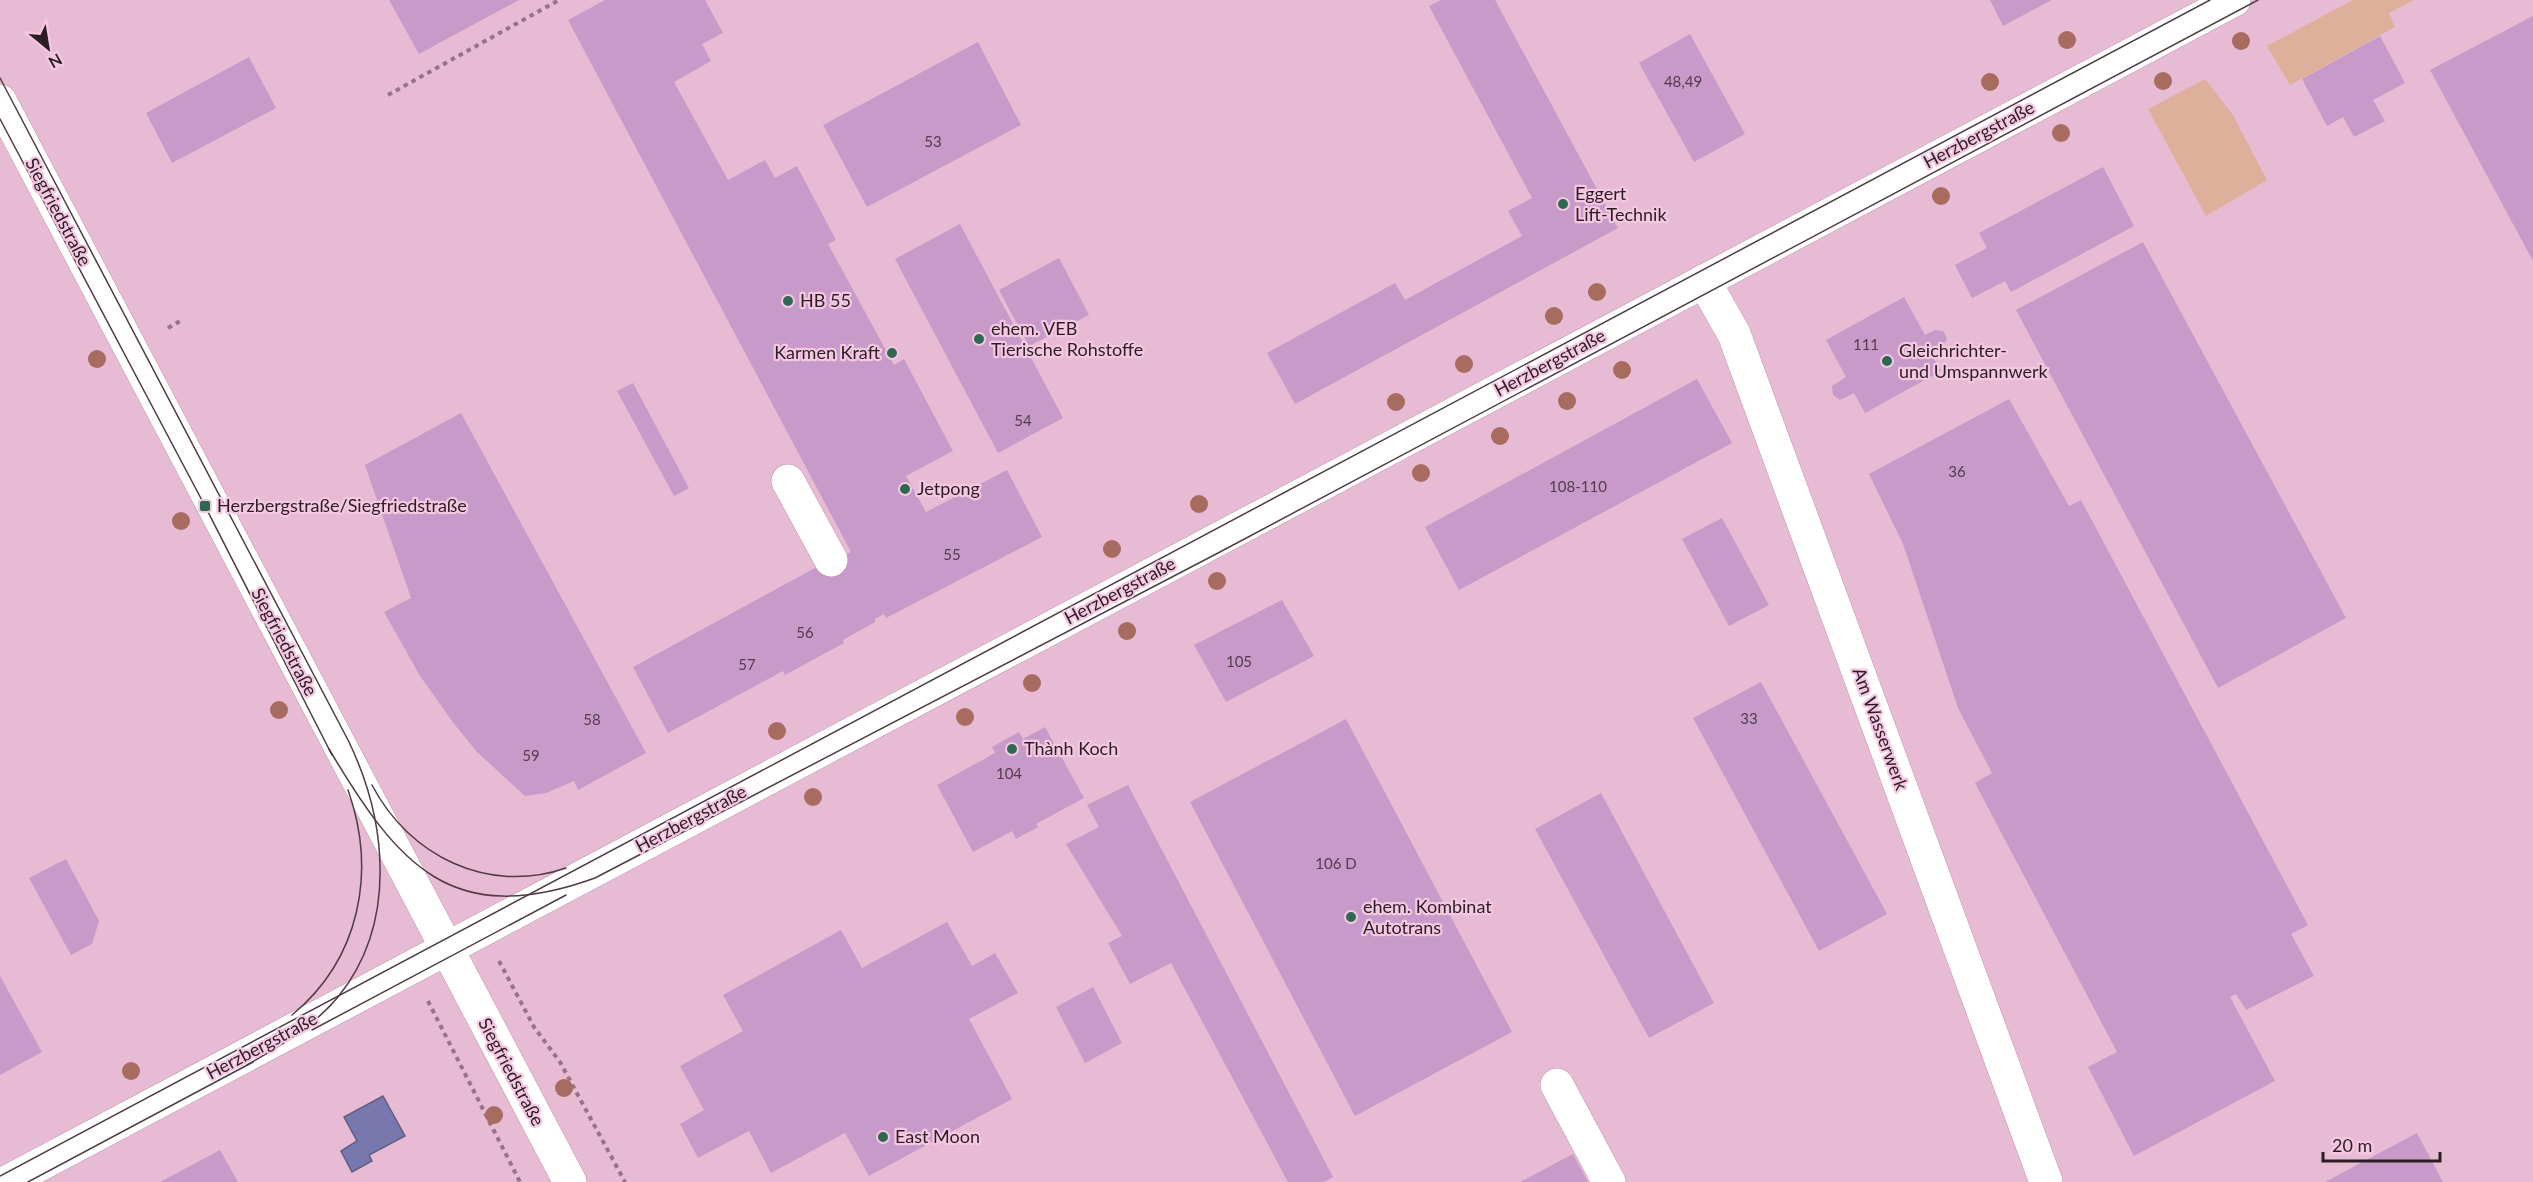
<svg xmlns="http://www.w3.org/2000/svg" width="2533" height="1182" font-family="Lato,sans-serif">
  <rect width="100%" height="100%" fill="#e8bbd4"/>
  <g fill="#deb09c">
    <polygon points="2353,0 2414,0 2389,13 2395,27 2290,85 2267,46"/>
    <polygon points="2205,79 2233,115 2267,180 2206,216 2148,109"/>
  </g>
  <polygon fill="#7978ae" stroke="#625c85" stroke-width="1.5" points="383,1096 405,1136 369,1155 372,1161 352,1172 341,1151 357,1141 344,1117"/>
  <g fill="#c79ac9">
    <polygon points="389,0 519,0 419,54"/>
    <polygon points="605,0 705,0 723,33 702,44 711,61 674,82 728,180 765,160 775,178 797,166 836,240 828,244 894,365 904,359 953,451 906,476 926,512 1007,470 1042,537 886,618 884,614 875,619 875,622 843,640 844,643 785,675 783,671 668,733 633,667 839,555 841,557 851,552 568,20"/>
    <polygon points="1441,0 1495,0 1618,228 1295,404 1267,353 1395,283 1405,300 1522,236 1508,211 1532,198 1429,6"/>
    <polygon points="1990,0 2052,0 2003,26"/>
    <polygon points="2533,16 2533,261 2430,70"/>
    <polygon points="1690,34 1745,134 1694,162 1639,63"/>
    <polygon points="2380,36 2405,83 2373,100 2385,121 2354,137 2343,117 2327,126 2302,79"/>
    <polygon points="978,42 1021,125 867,207 823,125"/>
    <polygon points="249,57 276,108 172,163 146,113"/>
    <polygon points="2103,167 2134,226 2011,292 2005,281 1972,298 1955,265 1987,248 1979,233"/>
    <polygon points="960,224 1063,418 998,453 895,259"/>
    <polygon points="2143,242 2346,618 2218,688 2016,310"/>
    <polygon points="1059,258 1089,315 1029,346 999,290"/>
    <polygon points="1904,297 1925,335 1935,330 1943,331 1946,336 1947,340 1943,345 1930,352 1941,371 1865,413 1854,393 1840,400 1833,395 1832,386 1846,377 1826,340"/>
    <polygon points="1697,379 1732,443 1459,590 1425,527"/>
    <polygon points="633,383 689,488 674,496 617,391"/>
    <polygon points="2009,399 2069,506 2081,500 2308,925 2291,934 2314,976 2246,1010 2236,994 2230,997 2275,1081 2134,1156 2088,1067 2117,1052 1975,783 1992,773 1958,708 1903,544 1869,474"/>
    <polygon points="461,413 646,753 578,790 574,781 546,793 525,796 477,752 455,725 420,676 384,612 411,598 365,465"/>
    <polygon points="1722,518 1769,605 1729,626 1682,539"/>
    <polygon points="1282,600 1314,656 1226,702 1194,645"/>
    <polygon points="1761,682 1887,914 1819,951 1693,718"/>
    <polygon points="1346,719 1512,1032 1355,1116 1190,802"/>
    <polygon points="1045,727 1084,798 1036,824 1038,827 1016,839 1012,831 973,852 937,785 995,753 992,747 1019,732 1023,739"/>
    <polygon points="1128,785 1333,1177 1324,1182 1288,1182 1171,963 1130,984 1108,943 1122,936 1066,844 1099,827 1087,805"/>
    <polygon points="1601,793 1714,1003 1649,1038 1535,829"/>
    <polygon points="66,859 99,921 92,944 71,955 29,878"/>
    <polygon points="947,922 972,966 995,953 1018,993 969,1019 1012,1099 869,1176 845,1133 771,1173 749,1131 698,1158 680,1124 704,1110 680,1066 743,1031 723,995 841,930 862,968"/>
    <polygon points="0,976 42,1052 0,1075"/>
    <polygon points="1093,987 1122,1043 1085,1063 1056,1007"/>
    <polygon points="2417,1133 2443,1182 2325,1182"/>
    <polygon points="220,1150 238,1182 160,1182"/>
    <polygon points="1573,1154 1588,1182 1520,1182"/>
  </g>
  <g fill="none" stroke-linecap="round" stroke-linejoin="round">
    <g stroke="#c095ad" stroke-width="34">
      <g id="minor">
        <polyline points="0,101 570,1182"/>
        <polyline points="1704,281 1734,334 2046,1182"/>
        <polyline points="788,481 831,560"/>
        <polyline points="1557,1085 1609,1182"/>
        <polyline points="7,1182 2234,0"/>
      </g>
    </g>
    <g stroke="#947486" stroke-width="4" stroke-dasharray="4.5 4.5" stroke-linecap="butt">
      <polyline points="388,95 559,0"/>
      <polyline points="168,328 180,321"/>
      <polyline points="499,961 534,1027 560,1062 625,1182"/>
      <polyline points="428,1001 520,1182"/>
    </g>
    <use href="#minor" stroke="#fff" stroke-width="33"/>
    <g stroke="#513b47" stroke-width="1.5">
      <path d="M0 78 348 740C387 820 398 923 338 997 313 1027 280 1046 247 1065"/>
      <polyline points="0,119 205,506 332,755"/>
      <path d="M329 749C398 865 451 930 595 878L1218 553 2258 0"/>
      <path d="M372 785C409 856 488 895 566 868"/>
      <path d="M292 1015C360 959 377 872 348 790"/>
      <polyline points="312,1030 566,895"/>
      <polyline points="0,1176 2210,0"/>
      <polyline points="28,1182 253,1062"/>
    </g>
  </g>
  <g fill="#a76b5f">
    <circle cx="2067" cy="40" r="9"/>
    <circle cx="2241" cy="41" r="9"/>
    <circle cx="2163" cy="81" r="9"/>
    <circle cx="1990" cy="82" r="9"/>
    <circle cx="2061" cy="133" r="9"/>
    <circle cx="1941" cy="196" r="9"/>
    <circle cx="1597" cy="292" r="9"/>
    <circle cx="1554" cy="316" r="9"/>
    <circle cx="97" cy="359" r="9"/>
    <circle cx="1464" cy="364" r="9"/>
    <circle cx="1622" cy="370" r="9"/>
    <circle cx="1567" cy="401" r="9"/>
    <circle cx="1396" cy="402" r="9"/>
    <circle cx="1500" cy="436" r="9"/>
    <circle cx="1421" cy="473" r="9"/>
    <circle cx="1199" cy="504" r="9"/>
    <circle cx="181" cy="521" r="9"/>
    <circle cx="1112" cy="549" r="9"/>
    <circle cx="1217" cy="581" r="9"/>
    <circle cx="1127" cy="631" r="9"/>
    <circle cx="1032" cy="683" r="9"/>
    <circle cx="279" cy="710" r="9"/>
    <circle cx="965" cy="717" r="9"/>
    <circle cx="777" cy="731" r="9"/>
    <circle cx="813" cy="797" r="9"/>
    <circle cx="131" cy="1071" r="9"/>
    <circle cx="564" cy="1088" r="9"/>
    <circle cx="494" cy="1115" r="9"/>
  </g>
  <g fill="#2f6851" stroke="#f5c8e1" stroke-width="2">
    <circle cx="1563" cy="204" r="6"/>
    <circle cx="788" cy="301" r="6"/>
    <circle cx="979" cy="339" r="6"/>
    <circle cx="892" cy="353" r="6"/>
    <circle cx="1887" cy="361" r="6"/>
    <circle cx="905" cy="489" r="6"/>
    <rect x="199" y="500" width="12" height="12" rx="3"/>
    <circle cx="1012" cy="749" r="6"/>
    <circle cx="1351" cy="917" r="6"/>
    <circle cx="883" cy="1137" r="6"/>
  </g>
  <g text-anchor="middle" stroke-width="4.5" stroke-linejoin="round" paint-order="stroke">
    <g font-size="15" fill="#543c4f">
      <text x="1683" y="87">48,49</text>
      <text x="933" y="147">53</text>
      <text x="1866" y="350">111</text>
      <text x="1023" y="426">54</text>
      <text x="1957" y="477">36</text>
      <text x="1578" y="492">108-110</text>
      <text x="952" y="560">55</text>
      <text x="805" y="638">56</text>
      <text x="1239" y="667">105</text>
      <text x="747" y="670">57</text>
      <text x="1749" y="724">33</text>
      <text x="592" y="725">58</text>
      <text x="531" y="761">59</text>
      <text x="1009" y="779">104</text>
      <text x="1336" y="869">106 D</text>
    </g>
    <g font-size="18" fill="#2d1c26" stroke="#f5c8e1">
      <text transform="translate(1979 135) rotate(-28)" y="6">Herzbergstraße</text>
      <text transform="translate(58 212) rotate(62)" y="6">Siegfriedstraße</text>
      <text transform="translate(1550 363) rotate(-28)" y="6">Herzbergstraße</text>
      <text transform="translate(1120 591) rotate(-28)" y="6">Herzbergstraße</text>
      <text transform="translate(284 642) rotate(62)" y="6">Siegfriedstraße</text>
      <text transform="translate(1880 729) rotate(70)" y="6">Am Wasserwerk</text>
      <text transform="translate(691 819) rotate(-28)" y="6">Herzbergstraße</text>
      <text transform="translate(262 1046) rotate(-28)" y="6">Herzbergstraße</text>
      <text transform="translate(511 1072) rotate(62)" y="6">Siegfriedstraße</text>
    </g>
    <g font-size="18" fill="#2d1c26" stroke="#f5c8e1" text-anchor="start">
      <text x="1575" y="200">Eggert<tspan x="1575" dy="21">Lift-Technik</tspan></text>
      <text x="800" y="307">HB 55</text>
      <text x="991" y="335">ehem. VEB<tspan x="991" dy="21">Tierische Rohstoffe</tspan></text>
      <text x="1899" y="357">Gleichrichter-<tspan x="1899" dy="21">und Umspannwerk</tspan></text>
      <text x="880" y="359" text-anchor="end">Karmen Kraft</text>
      <text x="917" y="495">Jetpong</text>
      <text x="217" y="512">Herzbergstraße/Siegfriedstraße</text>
      <text x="1024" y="755">Thành Koch</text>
      <text x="1363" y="913">ehem. Kombinat<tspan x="1363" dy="21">Autotrans</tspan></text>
      <text x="895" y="1143">East Moon</text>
    </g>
  </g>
  <g transform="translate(48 48) rotate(150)" stroke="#f5c8e1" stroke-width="4.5" paint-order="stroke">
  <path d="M0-4.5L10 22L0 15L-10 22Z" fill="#2d1c26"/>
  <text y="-9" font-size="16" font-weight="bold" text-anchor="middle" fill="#2d1c26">N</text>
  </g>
  <path d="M2323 1152v9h117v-9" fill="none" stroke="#2d1c26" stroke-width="3"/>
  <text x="2332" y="1152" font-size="18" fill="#2d1c26" stroke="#f5c8e1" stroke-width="4.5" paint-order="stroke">20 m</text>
</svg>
